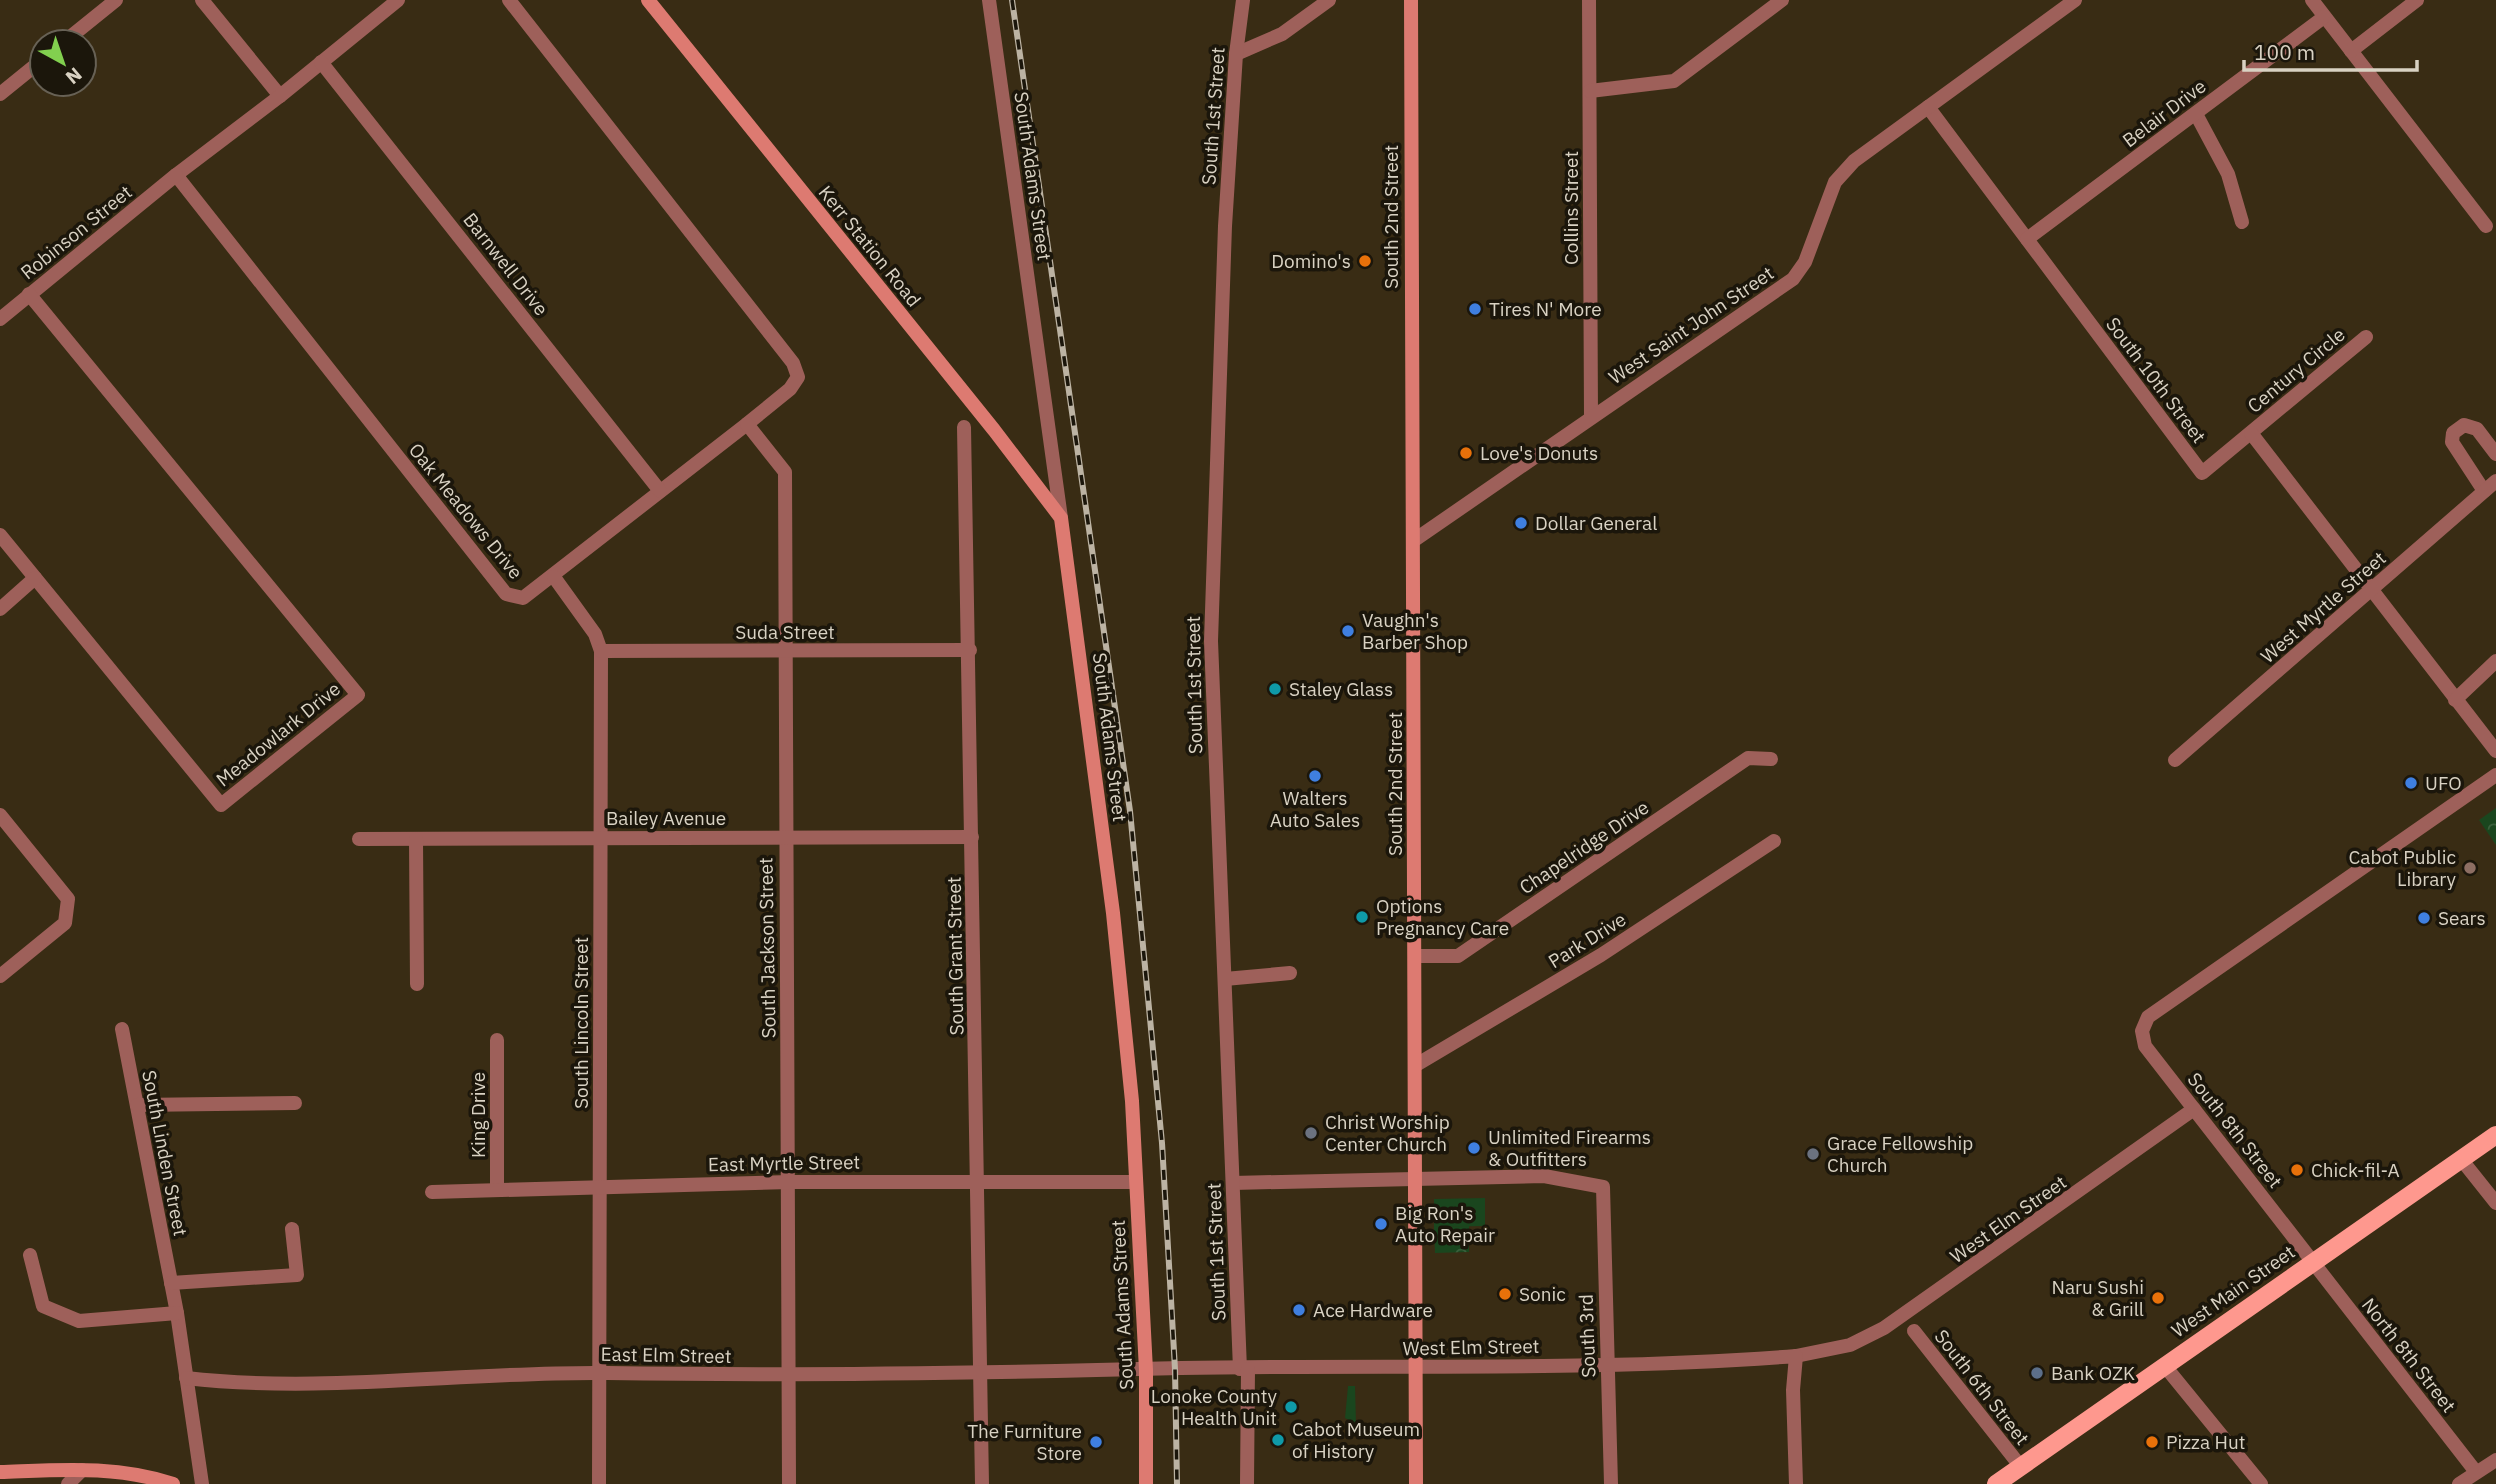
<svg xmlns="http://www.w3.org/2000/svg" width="2496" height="1484" font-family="'IBM Plex Sans',sans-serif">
  <defs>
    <pattern id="forest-crowns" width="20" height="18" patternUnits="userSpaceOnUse" patternTransform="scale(1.75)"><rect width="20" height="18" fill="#1a461e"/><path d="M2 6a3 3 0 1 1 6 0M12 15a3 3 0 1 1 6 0" fill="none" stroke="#3b603d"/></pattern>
  </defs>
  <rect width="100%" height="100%" fill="#392c14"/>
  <g fill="#1a461e">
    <polygon points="1485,1198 1485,1226 1434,1227 1434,1199"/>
    <polygon points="1348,1386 1355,1386 1356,1424 1345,1418"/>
  </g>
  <g fill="url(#forest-crowns)">
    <polygon points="2496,808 2496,845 2479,820"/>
    <polygon points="1469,1226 1469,1252 1435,1253 1434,1227"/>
  </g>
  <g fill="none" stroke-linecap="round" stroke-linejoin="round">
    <g stroke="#9e605a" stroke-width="14">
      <polyline points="202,0 280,96"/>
      <polyline points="398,0 280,96 176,175 506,594 523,598 747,424 790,389 798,377 793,363 509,0"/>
      <polyline points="989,0 1061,518"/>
      <polyline points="1589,0 1591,415"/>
      <polyline points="2312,0 2486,226"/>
      <polyline points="64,42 116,0"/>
      <polyline points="2351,51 2417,0"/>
      <polyline points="1236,54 1282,34 1329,0"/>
      <polyline points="321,62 660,491"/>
      <polyline points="1590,91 1674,81 1782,0"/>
      <polyline points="0,94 42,60"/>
      <polyline points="1928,107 2202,473 2366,337"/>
      <polyline points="2196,114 2228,174 2242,222"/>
      <polyline points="2027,239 2324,17"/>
      <polyline points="0,319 176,175"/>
      <polyline points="747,424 785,472 789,1484"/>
      <polyline points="964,427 982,1484"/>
      <polyline points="2251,433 2496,751"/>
      <polyline points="2484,491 2452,442 2453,433 2464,425 2477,429 2496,454"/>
      <polyline points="0,535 221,805 358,695 29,294"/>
      <polyline points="1413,541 1793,279 1805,262 1835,182 1854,161 2075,0"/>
      <polyline points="554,577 595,634 601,651 599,1484"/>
      <polyline points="0,609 35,578"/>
      <polyline points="601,651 970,650"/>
      <polyline points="2455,700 2496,661"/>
      <polyline points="2175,760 2496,481"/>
      <polyline points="0,815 68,899 65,923 0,976"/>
      <polyline points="359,839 972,837"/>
      <polyline points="416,839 417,984"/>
      <polyline points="1415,956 1458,956 1748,758 1771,759"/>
      <polyline points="1225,979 1290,973"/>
      <polyline points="122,1029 177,1313 202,1484"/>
      <polyline points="497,1040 497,1189"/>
      <polyline points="1416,1065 1601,955 1774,841"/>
      <polyline points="137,1105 295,1103"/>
      <polyline points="2461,1159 2496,1203"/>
      <polyline points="1233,1183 1544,1176 1603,1187 1611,1484"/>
      <polyline points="432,1192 790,1182 1136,1182"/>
      <polyline points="30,1255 43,1306 79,1321 177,1313"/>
      <polyline points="171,1283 297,1275 292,1229"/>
      <polyline points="1914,1331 2021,1467"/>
      <polyline points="1796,1356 1850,1345 1884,1328 2194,1109"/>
      <polyline points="2164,1365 2261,1484"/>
      <polyline points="1240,1369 1211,641 1225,226 1236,54 1243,0"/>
      <path d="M186 1378C323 1394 468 1371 607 1373 798 1376 990 1373 1181 1368 1386 1364 1592 1372 1796 1356L1793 1390 1796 1484"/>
      <polyline points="2476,1472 2145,1046 2142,1031 2148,1017 2496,775"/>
      <polyline points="68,1484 82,1470"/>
      <polyline points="1247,1484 1248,1369"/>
      <polyline points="2459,1484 2496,1460"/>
    </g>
    <g stroke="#dd7a71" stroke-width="14">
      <polyline points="648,0 994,430 1061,518 1113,913 1132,1101 1146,1370 1146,1484"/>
      <polyline points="1411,0 1416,1484"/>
      <path d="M0 1472C60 1470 116 1465 173 1484"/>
    </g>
    <polyline stroke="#fe988e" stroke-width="18" points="1996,1484 2496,1135"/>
    <g stroke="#bcb3a3" stroke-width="6">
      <polyline id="rail" points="1012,0 1130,811 1162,1143 1175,1369 1177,1484"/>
    </g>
    <use href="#rail" stroke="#1b160b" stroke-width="3.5" stroke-dasharray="10" stroke-linecap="butt"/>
  </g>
  <g fill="#e8710a" stroke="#1b160b" stroke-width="2.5">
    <circle cx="1365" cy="261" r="7"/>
    <circle cx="1466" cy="453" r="7"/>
    <circle cx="2297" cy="1170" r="7"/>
    <circle cx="1505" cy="1294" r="7"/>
    <circle cx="2158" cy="1298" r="7"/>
    <circle cx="2152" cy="1442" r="7"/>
  </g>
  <g fill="#3f7fe0" stroke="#1b160b" stroke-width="2.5">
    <circle cx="1475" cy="309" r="7"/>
    <circle cx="1521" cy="523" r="7"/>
    <circle cx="1348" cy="631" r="7"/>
    <circle cx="1315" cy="776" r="7"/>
    <circle cx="2411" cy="783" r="7"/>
    <circle cx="2424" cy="918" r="7"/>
    <circle cx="1474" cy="1148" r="7"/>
    <circle cx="1381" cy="1224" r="7"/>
    <circle cx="1299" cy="1310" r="7"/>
    <circle cx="1096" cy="1442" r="7"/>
  </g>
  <g fill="#0f9aa8" stroke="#1b160b" stroke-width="2.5">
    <circle cx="1275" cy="689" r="7"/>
    <circle cx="1362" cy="917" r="7"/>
    <circle cx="1291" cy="1407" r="7"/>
    <circle cx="1278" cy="1440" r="7"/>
  </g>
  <circle fill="#8d6e63" stroke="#1b160b" stroke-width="2.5" cx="2470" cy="868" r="7"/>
  <g fill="#6b7280" stroke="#1b160b" stroke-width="2.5">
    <circle cx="1311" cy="1133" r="7"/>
    <circle cx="1813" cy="1154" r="7"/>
  </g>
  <circle fill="#5c6f8a" stroke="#1b160b" stroke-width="2.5" cx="2037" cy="1373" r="7"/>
  <g text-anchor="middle" stroke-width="7" stroke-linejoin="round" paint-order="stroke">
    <g font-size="19" fill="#d9d2c3" stroke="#1b160b">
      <text transform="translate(2164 113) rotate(-37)" y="7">Belair Drive</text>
      <text transform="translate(1213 116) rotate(-86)" y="7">South 1st Street</text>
      <text transform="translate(1033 176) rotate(82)" y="7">South Adams Street</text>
      <text transform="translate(1571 208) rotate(-90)" y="7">Collins Street</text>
      <text transform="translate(1391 217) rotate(-90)" y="7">South 2nd Street</text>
      <text transform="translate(76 232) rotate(-39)" y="7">Robinson Street</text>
      <text transform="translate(870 246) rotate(51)" y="7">Kerr Station Road</text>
      <text transform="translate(506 264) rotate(52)" y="7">Barnwell Drive</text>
      <text transform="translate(1691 325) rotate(-34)" y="7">West Saint John Street</text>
      <text transform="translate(2296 370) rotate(-40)" y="7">Century Circle</text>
      <text transform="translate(2156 380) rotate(53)" y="7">South 10th Street</text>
      <text transform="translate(466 511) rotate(51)" y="7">Oak Meadows Drive</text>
      <text transform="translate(2323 607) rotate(-41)" y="7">West Myrtle Street</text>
      <text x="785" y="639">Suda Street</text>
      <text transform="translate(1194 685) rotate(-91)" y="7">South 1st Street</text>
      <text transform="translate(278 734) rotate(-39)" y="7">Meadowlark Drive</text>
      <text transform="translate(1110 737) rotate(83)" y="7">South Adams Street</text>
      <text transform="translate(1395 784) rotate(-90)" y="7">South 2nd Street</text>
      <text x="666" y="825">Bailey Avenue</text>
      <text transform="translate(1584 847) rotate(-34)" y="7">Chapelridge Drive</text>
      <text transform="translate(1587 940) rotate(-32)" y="7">Park Drive</text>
      <text transform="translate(767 948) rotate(-91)" y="7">South Jackson Street</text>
      <text transform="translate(955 956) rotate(-91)" y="7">South Grant Street</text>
      <text transform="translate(581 1023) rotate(-90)" y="7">South Lincoln Street</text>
      <text transform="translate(478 1115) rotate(-90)" y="7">King Drive</text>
      <text transform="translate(2235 1130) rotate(52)" y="7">South 8th Street</text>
      <text transform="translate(165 1153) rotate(79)" y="7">South Linden Street</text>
      <text transform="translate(784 1163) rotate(-1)" y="7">East Myrtle Street</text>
      <text transform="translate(2008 1219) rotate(-35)" y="7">West Elm Street</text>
      <text transform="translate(1216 1252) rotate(-92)" y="7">South 1st Street</text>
      <text transform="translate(2233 1291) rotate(-35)" y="7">West Main Street</text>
      <text transform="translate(1122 1305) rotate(-93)" y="7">South Adams Street</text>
      <text transform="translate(1587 1336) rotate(-92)" y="7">South 3rd</text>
      <text transform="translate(1471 1347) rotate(-1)" y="7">West Elm Street</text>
      <text transform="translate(666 1355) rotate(1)" y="7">East Elm Street</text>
      <text transform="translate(2409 1355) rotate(52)" y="7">North 8th Street</text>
      <text transform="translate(1982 1387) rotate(52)" y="7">South 6th Street</text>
    </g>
    <g font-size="19" fill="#d9d2c3" stroke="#1b160b" text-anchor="start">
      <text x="1351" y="268" text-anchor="end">Domino's</text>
      <text x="1489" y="316">Tires N' More</text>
      <text x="1480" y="460">Love's Donuts</text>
      <text x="1535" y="530">Dollar General</text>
      <text x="1362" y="627">Vaughn's<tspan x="1362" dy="22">Barber Shop</tspan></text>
      <text x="1289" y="696">Staley Glass</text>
      <text x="2425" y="790">UFO</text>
      <text x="1315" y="805" text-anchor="middle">Walters<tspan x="1315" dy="22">Auto Sales</tspan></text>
      <text x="2456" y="864" text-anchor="end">Cabot Public<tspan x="2456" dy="22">Library</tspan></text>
      <text x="1376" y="913">Options<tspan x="1376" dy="22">Pregnancy Care</tspan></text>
      <text x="2438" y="925">Sears</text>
      <text x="1325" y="1129">Christ Worship<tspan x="1325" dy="22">Center Church</tspan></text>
      <text x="1488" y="1144">Unlimited Firearms<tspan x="1488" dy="22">&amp; Outfitters</tspan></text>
      <text x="1827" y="1150">Grace Fellowship<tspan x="1827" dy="22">Church</tspan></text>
      <text x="2311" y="1177">Chick-fil-A</text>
      <text x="1395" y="1220">Big Ron's<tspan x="1395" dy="22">Auto Repair</tspan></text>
      <text x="2144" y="1294" text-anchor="end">Naru Sushi<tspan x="2144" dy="22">&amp; Grill</tspan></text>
      <text x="1519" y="1301">Sonic</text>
      <text x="1313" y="1317">Ace Hardware</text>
      <text x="2051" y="1380">Bank OZK</text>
      <text x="1277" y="1403" text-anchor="end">Lonoke County<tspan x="1277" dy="22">Health Unit</tspan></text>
      <text x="1292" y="1436">Cabot Museum<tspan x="1292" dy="22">of History</tspan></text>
      <text x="1082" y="1438" text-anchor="end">The Furniture<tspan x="1082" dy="22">Store</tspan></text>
      <text x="2166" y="1449">Pizza Hut</text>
    </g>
  </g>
  <g transform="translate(63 63) rotate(140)"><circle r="33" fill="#1b160b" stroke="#676155" stroke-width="2"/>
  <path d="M0-5L12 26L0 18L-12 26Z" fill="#82d04f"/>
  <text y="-10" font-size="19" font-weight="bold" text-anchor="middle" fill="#d9d2c3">N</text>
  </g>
  <path d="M2244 60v10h173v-10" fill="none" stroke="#d9d2c3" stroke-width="3.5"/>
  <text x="2254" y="60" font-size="21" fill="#d9d2c3" stroke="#1b160b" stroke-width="5" paint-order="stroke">100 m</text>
</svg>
